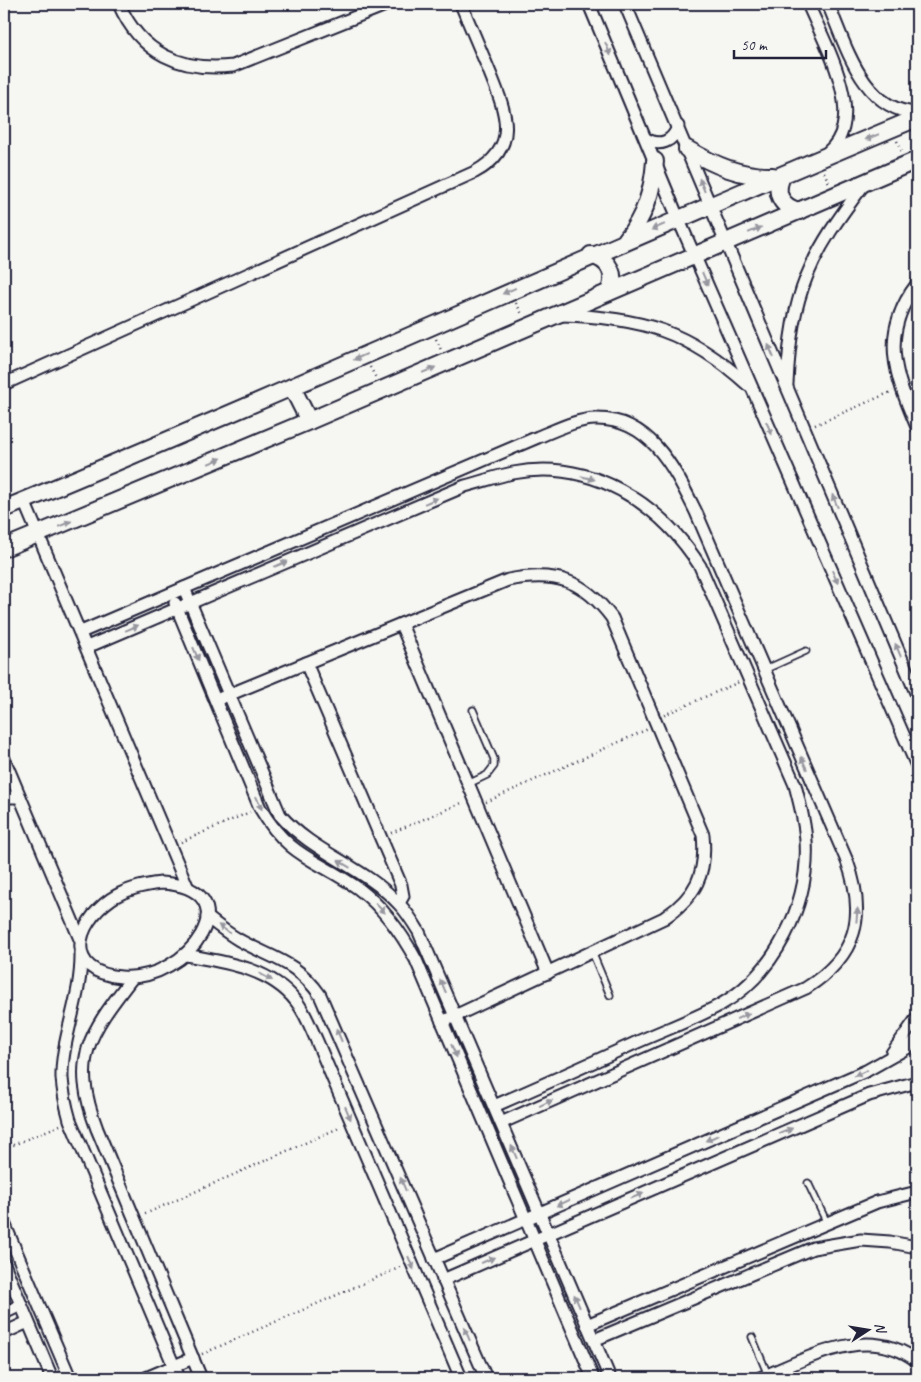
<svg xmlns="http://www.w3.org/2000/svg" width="921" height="1382" font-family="Caveat,sans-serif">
  <rect width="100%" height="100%" fill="#f6f6f2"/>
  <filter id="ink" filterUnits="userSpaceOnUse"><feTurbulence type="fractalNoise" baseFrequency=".02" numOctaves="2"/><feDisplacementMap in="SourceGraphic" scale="10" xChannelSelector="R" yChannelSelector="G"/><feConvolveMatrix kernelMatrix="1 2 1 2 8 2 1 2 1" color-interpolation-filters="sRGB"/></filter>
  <g filter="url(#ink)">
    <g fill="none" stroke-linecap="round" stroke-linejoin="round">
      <g stroke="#22223b" stroke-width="9">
        <g id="lane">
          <polyline points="764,670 806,651"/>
          <polyline points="468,784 487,775 494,766 494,759 473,710"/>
          <polyline points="592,952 610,995"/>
          <polyline points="808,1183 827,1223"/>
          <polyline points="752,1337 768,1375"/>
        </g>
      </g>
      <g stroke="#22223b" stroke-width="15">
        <g id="street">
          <path d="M119 4C140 53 181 72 233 66L388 4"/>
          <polyline points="589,4 678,218 917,766"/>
          <polyline points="625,4 917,695"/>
          <path d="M808 4C824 43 869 117 828 152"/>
          <path d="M828 4C846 45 862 110 917 113"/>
          <path d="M646 139C660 147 673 142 678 126"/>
          <path d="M917 284C879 334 895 375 917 427"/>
          <path d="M561 315C640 317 689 331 748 385"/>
          <path d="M4 384 475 172C523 146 504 108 488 68 479 47 470 25 461 4"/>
          <path d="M787 384C791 292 810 255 865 183"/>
          <polyline points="24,501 187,886"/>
          <path d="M184 588 280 815C313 853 365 867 399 904 407 912 413 922 419 932L610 1378"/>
          <path d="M175 603 260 808C289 858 317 859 359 889 384 908 401 932 416 960L593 1378"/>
          <polyline points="401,624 548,973"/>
          <path d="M81 632 538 437C556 430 577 419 596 419 651 418 675 470 696 512L847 861C867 916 857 956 806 988L501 1123"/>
          <path d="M87 647 465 486C481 482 497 476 513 473 591 458 660 503 700 566L795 785C800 804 805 822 806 841 810 904 775 974 720 1005 692 1020 662 1031 633 1044 587 1065 541 1086 494 1106"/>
          <polyline points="306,663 401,885 403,896 399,903"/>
          <path d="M216 700 508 580C555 571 583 579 612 618L703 835C707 874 696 896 664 918L442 1022"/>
          <polyline points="4,759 80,939"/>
          <polyline points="4,797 20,797"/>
          <path d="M161 883C254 888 189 983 121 977 64 972 74 925 111 899 126 889 143 885 161 883Z"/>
          <path d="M207 917C217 925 227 933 239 940 273 959 296 961 320 995L486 1378"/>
          <path d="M81 953C82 998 61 1038 62 1078 63 1093 66 1106 70 1120L179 1378"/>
          <path d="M186 955C225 962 270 968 296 1001 305 1012 310 1026 316 1039L461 1378"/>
          <path d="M132 978C89 1034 70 1058 97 1129L201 1378"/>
          <polyline points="892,1053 917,1018"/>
          <polyline points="4,1223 70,1378"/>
          <polyline points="434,1259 866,1071 907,1048 917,1039"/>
          <polyline points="4,1264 52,1378"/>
          <polyline points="443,1280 869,1095 917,1082"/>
          <polyline points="4,1313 21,1305"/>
          <polyline points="587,1325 877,1202 917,1192"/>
          <polyline points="4,1333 28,1322"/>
          <polyline points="594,1340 813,1248 861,1240 890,1242 917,1247"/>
          <polyline points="146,1378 193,1358"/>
          <path d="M760 1378C809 1358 868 1323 917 1361"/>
        </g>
      </g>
      <g stroke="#22223b" stroke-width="20">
        <g id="secondary">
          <path d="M687 149C714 165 741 177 773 176"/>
          <path d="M783 175C773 192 781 207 799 211"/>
          <path d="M626 240C645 216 653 191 655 161"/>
          <path d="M591 255C610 260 617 275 609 292"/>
          <polyline points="292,387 309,421"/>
          <path d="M4 509C310 383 611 245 917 118"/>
          <polyline points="4,548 309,421 917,160"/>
        </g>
      </g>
      <g stroke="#22223b" stroke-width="2.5" stroke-dasharray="1 4" stroke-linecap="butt">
        <polyline points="897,141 902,152"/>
        <polyline points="824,172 829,183"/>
        <polyline points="516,303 522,314"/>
        <polyline points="436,339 441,350"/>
        <polyline points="370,367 376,378"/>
        <polyline points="815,425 893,391"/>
        <polyline points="664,715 739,682"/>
        <polyline points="486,802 648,729"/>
        <polyline points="391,833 464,802"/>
        <polyline points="181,842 250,812"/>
        <polyline points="4,1149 60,1125"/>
        <polyline points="145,1214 341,1127"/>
        <polyline points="202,1354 401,1267"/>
      </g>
      <use href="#lane" stroke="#f6f6f2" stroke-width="5.5"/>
      <use href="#street" stroke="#f6f6f2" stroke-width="11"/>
      <use href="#secondary" stroke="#f6f6f2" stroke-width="16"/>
    </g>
    <defs><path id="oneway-solid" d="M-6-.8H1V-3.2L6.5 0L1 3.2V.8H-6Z" transform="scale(1.25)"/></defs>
    <g fill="#9797a0">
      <use href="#oneway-solid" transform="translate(608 49) rotate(67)"/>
      <use href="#oneway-solid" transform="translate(872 137) rotate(158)"/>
      <use href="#oneway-solid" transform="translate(702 185) rotate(-112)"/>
      <use href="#oneway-solid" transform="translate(658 227) rotate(157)"/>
      <use href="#oneway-solid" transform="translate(755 230) rotate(-23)"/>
      <use href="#oneway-solid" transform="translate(705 279) rotate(67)"/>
      <use href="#oneway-solid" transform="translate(509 291) rotate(156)"/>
      <use href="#oneway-solid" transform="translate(771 351) rotate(-113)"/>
      <use href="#oneway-solid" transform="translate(360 357) rotate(156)"/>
      <use href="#oneway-solid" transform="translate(429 370) rotate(-23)"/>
      <use href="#oneway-solid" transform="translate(769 428) rotate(66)"/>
      <use href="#oneway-solid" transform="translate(215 461) rotate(-23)"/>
      <use href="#oneway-solid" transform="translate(588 478) rotate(14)"/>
      <use href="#oneway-solid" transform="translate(431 501) rotate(-23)"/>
      <use href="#oneway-solid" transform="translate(835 501) rotate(-113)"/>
      <use href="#oneway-solid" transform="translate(65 524) rotate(-23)"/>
      <use href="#oneway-solid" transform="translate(281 564) rotate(-23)"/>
      <use href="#oneway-solid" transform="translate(835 577) rotate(66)"/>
      <use href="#oneway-solid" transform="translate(132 628) rotate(-23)"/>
      <use href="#oneway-solid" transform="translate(898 650) rotate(-113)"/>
      <use href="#oneway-solid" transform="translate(196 654) rotate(67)"/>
      <use href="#oneway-solid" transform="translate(804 763) rotate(-114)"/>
      <use href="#oneway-solid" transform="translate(259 803) rotate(66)"/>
      <use href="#oneway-solid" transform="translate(344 864) rotate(-149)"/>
      <use href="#oneway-solid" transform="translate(380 908) rotate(45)"/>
      <use href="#oneway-solid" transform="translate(857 915) rotate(-85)"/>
      <use href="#oneway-solid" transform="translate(224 929) rotate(-144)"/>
      <use href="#oneway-solid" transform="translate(266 977) rotate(29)"/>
      <use href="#oneway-solid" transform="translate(443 986) rotate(-114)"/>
      <use href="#oneway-solid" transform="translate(743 1016) rotate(-24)"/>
      <use href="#oneway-solid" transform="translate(339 1035) rotate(-113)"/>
      <use href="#oneway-solid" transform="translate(454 1051) rotate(67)"/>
      <use href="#oneway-solid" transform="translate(861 1073) rotate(156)"/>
      <use href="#oneway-solid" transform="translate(546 1103) rotate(-24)"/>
      <use href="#oneway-solid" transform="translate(348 1113) rotate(67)"/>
      <use href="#oneway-solid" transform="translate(786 1131) rotate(-23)"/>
      <use href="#oneway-solid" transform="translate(712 1138) rotate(156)"/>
      <use href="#oneway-solid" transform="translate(514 1152) rotate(-113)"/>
      <use href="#oneway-solid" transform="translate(403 1184) rotate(-113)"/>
      <use href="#oneway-solid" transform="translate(637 1196) rotate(-23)"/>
      <use href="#oneway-solid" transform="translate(563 1203) rotate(156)"/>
      <use href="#oneway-solid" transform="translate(488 1260) rotate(-24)"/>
      <use href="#oneway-solid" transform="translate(411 1263) rotate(67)"/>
      <use href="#oneway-solid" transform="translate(577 1301) rotate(-113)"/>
      <use href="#oneway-solid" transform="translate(467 1334) rotate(-113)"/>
    </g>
  </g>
  <rect width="921" height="1382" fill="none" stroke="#f6f6f2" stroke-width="20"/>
  <rect x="10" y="10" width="901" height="1362" fill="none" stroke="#22223b" stroke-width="2" filter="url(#ink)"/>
  <g transform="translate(868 1330) rotate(78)" stroke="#f6f6f2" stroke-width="4" paint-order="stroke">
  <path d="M0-4L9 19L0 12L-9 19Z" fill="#22223b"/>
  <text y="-8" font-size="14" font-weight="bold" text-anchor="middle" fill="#22223b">N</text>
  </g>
  <path d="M734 50v8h92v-8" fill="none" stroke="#22223b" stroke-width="2.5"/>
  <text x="741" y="50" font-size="15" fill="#22223b" stroke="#f6f6f2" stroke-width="4" paint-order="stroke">50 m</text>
</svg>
